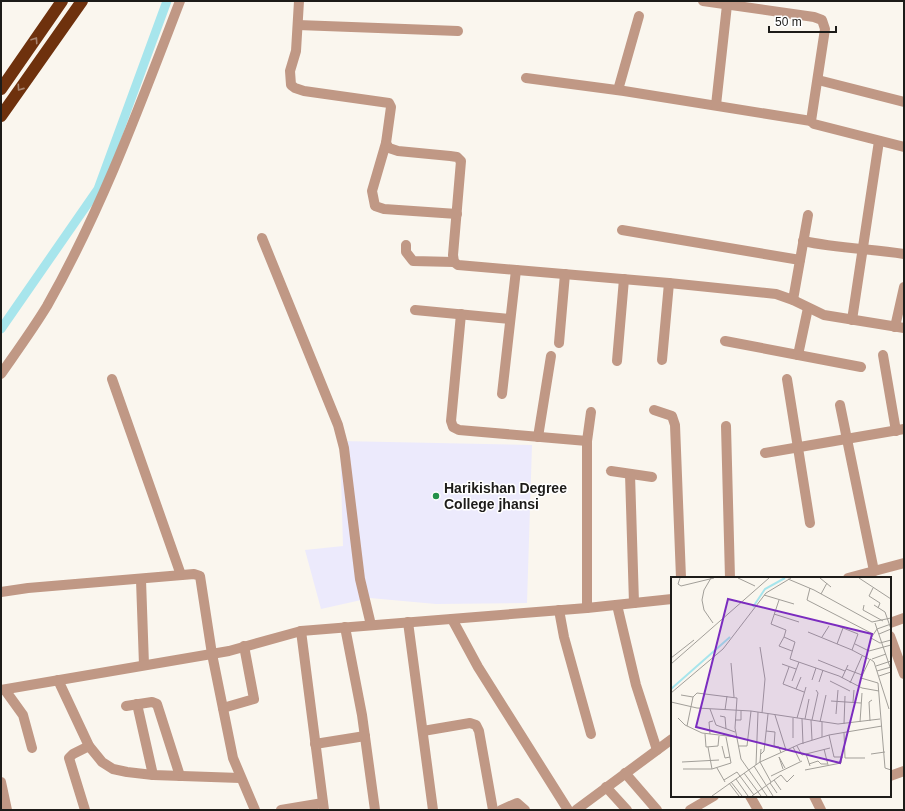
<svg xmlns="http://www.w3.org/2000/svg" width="905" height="811" font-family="Arial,sans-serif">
  <rect width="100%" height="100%" fill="#faf6ee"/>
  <polygon fill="#eceafc" points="340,441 532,445 527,603 436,604 370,598 321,609 305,550 343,546"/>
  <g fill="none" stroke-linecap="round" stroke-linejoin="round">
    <polyline stroke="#a7e5ec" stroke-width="9" points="1,329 98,189 167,1"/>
    <g stroke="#c09885" stroke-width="10">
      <polyline points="299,1 296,51 290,71 291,85 295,88 304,91 389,103 391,107 386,143 389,148 398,151 450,156 457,157 461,161 453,255 454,262 458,265 669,283 776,294 793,300 824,315 904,328"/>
      <polyline points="703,1 814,17 822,20 825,29 811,121 814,124 904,147"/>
      <polyline points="298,25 458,31"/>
      <polyline points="526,78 624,91 811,121"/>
      <polyline points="818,80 904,102"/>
      <polyline points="618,90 639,16"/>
      <polyline points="716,105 727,5"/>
      <polyline points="386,143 372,191 375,206 384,209 457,214"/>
      <polyline points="622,230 800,260"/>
      <polyline points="262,238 338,425 344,448 360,579 371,625"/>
      <path d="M803 241C836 248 870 249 904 254"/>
      <polyline points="406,245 406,252 413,261 454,262"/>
      <polyline points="793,300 808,215"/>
      <polyline points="415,310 510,319"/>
      <polyline points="461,314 451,421 453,427 459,430 587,441"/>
      <polyline points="852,320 879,141"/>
      <polyline points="895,327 904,287"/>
      <polyline points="725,341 861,367"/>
      <polyline points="559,343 565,274"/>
      <polyline points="798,355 808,308"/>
      <polyline points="883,355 896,431"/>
      <polyline points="662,360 669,283"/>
      <polyline points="617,361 624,279"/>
      <path d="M1 374C17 351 33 329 47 306 102 209 140 105 180 1"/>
      <polyline points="112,379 181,575"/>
      <polyline points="787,379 810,523"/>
      <polyline points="502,394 516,270"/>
      <polyline points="840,405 874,571"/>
      <polyline points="654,410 672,416 675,425 681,578"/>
      <polyline points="726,426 730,578"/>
      <polyline points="538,437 551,356"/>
      <polyline points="765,453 904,429"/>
      <polyline points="611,471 652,477"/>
      <polyline points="630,474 634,603"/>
      <polyline points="848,578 904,563"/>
      <polyline points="141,580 144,665"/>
      <polyline points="1,592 28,588 194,574 200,576 212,654 233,758 255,810"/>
      <polyline points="617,605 636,685 657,750"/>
      <polyline points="587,608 587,441 591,412"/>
      <polyline points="559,610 564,637 591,734"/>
      <polyline points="452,619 478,667 568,810"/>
      <polyline points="408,622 433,810"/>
      <polyline points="890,623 904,618"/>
      <polyline points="345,627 362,715 375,810"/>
      <polyline points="301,631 324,810"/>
      <polyline points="890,636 904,674"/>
      <polyline points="58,680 89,746 102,762 113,769 127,772 153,775 240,778"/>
      <polyline points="1,690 229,651 301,631 587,608 672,599"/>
      <polyline points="5,690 23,715 32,748"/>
      <polyline points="137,704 153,775"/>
      <polyline points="126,706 152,702 157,704 180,776"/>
      <polyline points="223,708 254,699 244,646"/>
      <polyline points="423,731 470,723 476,725 479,731 493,810"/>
      <polyline points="315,744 365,736"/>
      <polyline points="625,773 657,810"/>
      <polyline points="890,776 904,771"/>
      <polyline points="1,782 7,810"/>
      <polyline points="606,787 627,810"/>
      <polyline points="750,796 758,810"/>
      <polyline points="814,796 821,810"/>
      <polyline points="85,810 69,758 73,754 89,746"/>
      <polyline points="281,810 323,803"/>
      <polyline points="501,810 517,803 525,810"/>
      <polyline points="576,810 672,739"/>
      <polyline points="690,810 714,796"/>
    </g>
    <g stroke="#6e310d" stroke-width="12">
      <polyline points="1,89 62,1"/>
      <polyline points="1,116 82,1"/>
    </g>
  </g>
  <defs><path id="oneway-chevron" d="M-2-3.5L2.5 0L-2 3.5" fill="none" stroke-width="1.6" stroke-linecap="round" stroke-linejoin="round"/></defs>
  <g stroke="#a8836e">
    <use href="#oneway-chevron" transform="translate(35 40) rotate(-56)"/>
    <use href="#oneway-chevron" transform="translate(20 88) rotate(125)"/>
  </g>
  <circle fill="#239149" stroke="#fff" stroke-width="1.5" cx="436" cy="496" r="4"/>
  <g text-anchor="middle" stroke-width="3" stroke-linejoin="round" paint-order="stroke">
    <g font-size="14" font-weight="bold" fill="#1d1c19" stroke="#fff" text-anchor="start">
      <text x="444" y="493">Harikishan Degree<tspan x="444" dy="16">College jhansi</tspan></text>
    </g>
  </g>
  <g transform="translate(671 577)">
    <rect width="220" height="220" fill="#faf6ee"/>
    <path fill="none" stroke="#a7e5ec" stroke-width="2" d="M82 30 94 12 114 1M0 112 59 60"/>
    <path fill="none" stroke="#a29f99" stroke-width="1" d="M9 1 7 7 10 9 43 1M40 1 33 13 31 23 33 33 42 46M67 1 84 9M149 1 160 10M188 1 220 22M117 2 143 13 201 45 220 41M139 11 136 23 202 57M202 11 198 19 209 26 207 31M150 17 156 6M93 18 123 27M108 23 100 47 115 53 113 60 124 65 119 82 168 99 191 111 208 114M193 28 192 33 212 44M203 28 214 35 220 52M103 37 128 45M204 46 220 93M220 47 206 52 200 61 209 66 220 63M167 49 187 57 181 73 198 82M137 55 181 73M208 57 220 52M113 60 108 69 121 74M151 60 158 49M166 67 172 51M184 67 198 74 220 68M89 70 94 102 91 136M0 81 23 63M201 82 215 77M147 83 174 94M60 86 63 120M0 87 98 1M111 87 125 92M205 89 220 84M118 90 112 107 133 115M175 92 191 98M206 94 220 90M208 99 220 95M171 101 177 88M141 103 145 91M121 104 128 85M159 104 179 114M148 105 152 93M179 106 191 79M125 112 130 100M0 116 52 72 95 16 120 1M10 118 22 120M160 124 190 126M0 125 26 131 80 134 167 147 209 142M182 125 183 113M39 132 45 148 64 155M218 132 203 85 199 82 190 101 207 106 214 191 220 193M54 133 56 119M165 137 167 113M104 138 115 173M49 139 54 140 55 152M7 141 14 148 31 156 65 160M122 141V161M126 141 135 110M131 142 132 167M134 142 138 122M64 143H70V134M140 143 141 163M141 143 147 116 145 113M199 144 198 125 201 123M149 145 155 118M189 145 191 116M173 147 174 119M16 149 22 120 26 116 66 121 64 151 70 182 96 219M95 154 104 155 103 169 108 170 110 176M173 156 174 181H194M34 157 35 170 47 169 48 159M39 157 38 145 42 144M158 158 163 180H172M151 160V145M51 169 54 181 59 180M68 169H76L80 134M126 169 131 178 159 171M37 170 41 192M122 170 129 184M90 172 89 185 100 205M153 172 157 188M90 177 93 174 97 137M135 177 139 189M200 177 214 175M11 185 48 183M138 187 147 184 150 187H156M85 188 87 135M83 189 102 219M46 191 54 205M12 192H41L60 186 55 160M112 192 108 180 114 191M134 193 170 186 171 180M73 196 90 219M100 199 131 184M65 202 77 219M53 203 66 195 83 218M103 203 110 213M60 205 71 219M58 206 68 219M99 206 106 216M41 219 89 185 129 167 158 158 211 149M81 219 110 198 116 205 123 198"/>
    <path fill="#7b2cbf" fill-opacity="0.15" stroke="#7b2cbf" stroke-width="2" d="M57 22 201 57 169 186 25 150Z"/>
    <rect width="220" height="220" fill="none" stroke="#1d1c19" stroke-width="2"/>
  </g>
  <rect width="905" height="811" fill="none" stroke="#1d1c19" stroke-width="4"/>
  <path d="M769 26v6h67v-6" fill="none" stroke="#1d1c19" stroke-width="2"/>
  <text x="775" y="26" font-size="12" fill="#1d1c19" stroke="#ffffff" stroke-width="3" paint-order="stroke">50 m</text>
</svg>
